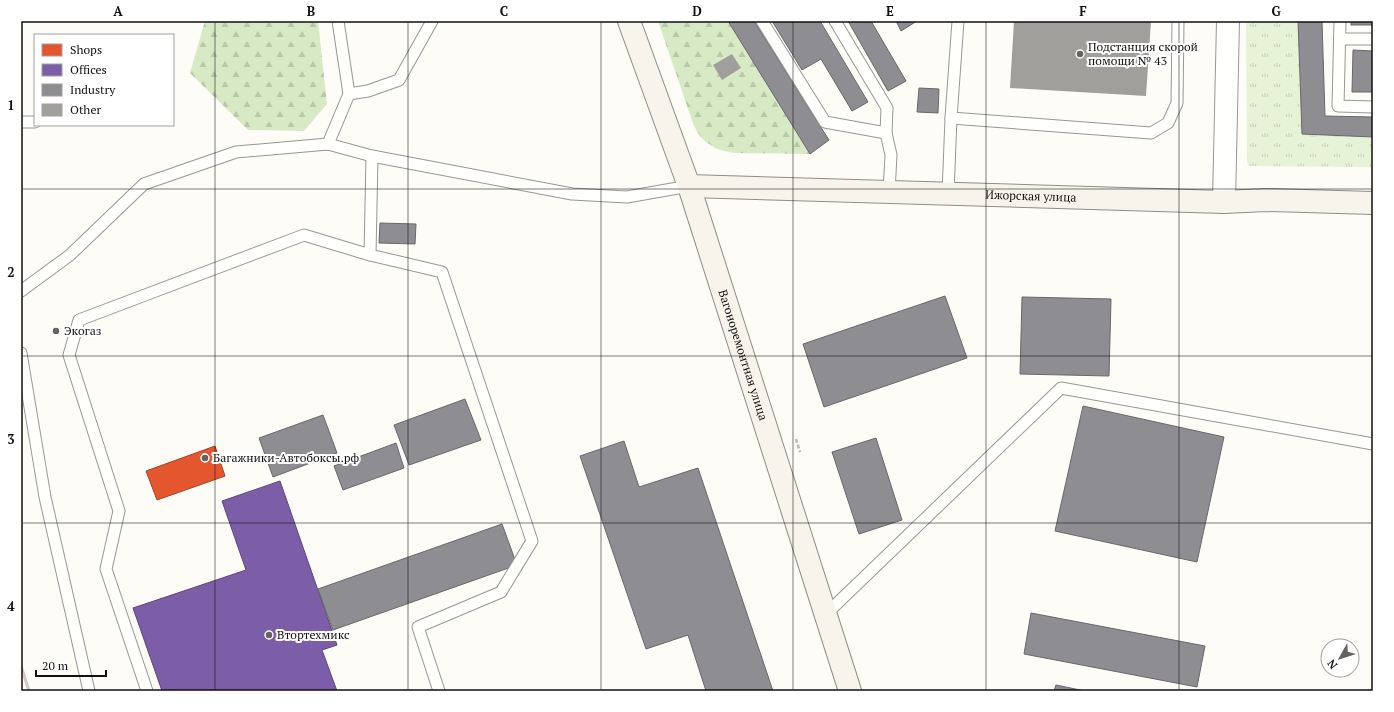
<svg xmlns="http://www.w3.org/2000/svg" width="1394" height="712" font-family="'PT Serif',serif">
  <defs>
    <pattern id="grass-tufts" width="24" height="20" patternUnits="userSpaceOnUse"><rect width="24" height="20" fill="#e7f3d7"/><path d="M3 7l-1-3M5 7V3M7 7l1-3M15 17l-1-3M17 17v-4M19 17l1-3" fill="none" stroke="#c5cfb8"/></pattern>
    <pattern id="forest-firs" width="22" height="20" patternUnits="userSpaceOnUse"><rect width="22" height="20" fill="#d8eac5"/><path d="M5 1l3.5 6h-7zM16 11l3.5 6h-7z" fill="#b8c8a8"/></pattern>
  </defs>
  <rect width="100%" height="100%" fill="#fdfcf7"/>
  <polygon fill="url(#grass-tufts)" points="1246,21 1298,21 1302,134 1373,137 1373,167 1249,166 1247,162"/>
  <g fill="url(#forest-firs)">
    <polygon points="205,21 318,21 327,104 304,131 248,130 190,73"/>
    <polygon points="658,21 728,21 810,154 734,153 724,151 715,148 706,142 700,136 694,126"/>
  </g>
  <polygon fill="#e4572e" stroke="#a54225" points="215,446 225,476 157,500 146,471"/>
  <polygon fill="#7b5ea7" stroke="#5b477a" points="280,481 337,645 322,650 337,691 162,691 133,608 246,570 222,501"/>
  <g fill="#8d8d92" stroke="#68686b">
    <polygon points="728,21 754,21 829,140 810,154"/>
    <polygon points="772,21 820,21 868,102 852,111 821,59 802,70"/>
    <polygon points="848,21 871,21 906,81 888,91"/>
    <polygon points="896,21 917,21 901,31"/>
    <polygon points="1298,21 1322,21 1325,116 1373,117 1373,137 1302,134"/>
    <rect x="1351" y="21" width="22" height="4"/>
    <polygon points="1353,50 1373,51 1373,92 1352,92"/>
    <polygon points="919,88 939,89 938,113 917,112"/>
    <polygon points="380,223 416,224 415,244 379,243"/>
    <polygon points="945,296 967,358 824,407 803,344"/>
    <polygon points="1022,297 1111,299 1109,376 1020,374"/>
    <polygon points="465,399 481,440 409,465 394,425"/>
    <polygon points="1083,406 1224,437 1197,562 1055,531"/>
    <polygon points="323,415 337,453 273,477 259,438"/>
    <polygon points="876,438 902,520 859,534 832,452"/>
    <polygon points="624,441 639,487 698,468 773,691 706,691 688,635 646,649 580,456"/>
    <polygon points="396,443 404,468 343,490 334,466"/>
    <polygon points="502,524 517,565 333,630 318,589"/>
    <polygon points="1031,613 1205,646 1197,687 1024,654"/>
    <polygon points="1056,685 1085,691 1054,691"/>
  </g>
  <g fill="#a19f9c">
    <polygon points="1014,21 1151,21 1146,96 1010,88"/>
    <polygon points="732,54 741,68 722,80 713,65"/>
  </g>
  <g fill="none" stroke-linecap="round" stroke-linejoin="round">
    <g stroke="#979795" stroke-width="13">
      <g id="lane">
        <polyline points="762,21 825,122 886,133 887,108 835,21"/>
        <polyline points="1340,21 1338,106 1373,107"/>
        <polyline points="1340,39 1373,39"/>
        <polyline points="349,94 368,91 399,80 432,21"/>
        <polyline points="951,118 1151,133 1168,123 1177,103 1178,22"/>
        <polyline points="21,122 35,122"/>
        <polyline points="886,133 891,155 889,192"/>
        <polyline points="328,144 349,94 338,21"/>
        <polyline points="948,194 951,118 958,21"/>
        <polyline points="21,291 70,255 144,184 236,152 328,144 372,156"/>
        <polyline points="21,353 45,497 89,691"/>
        <polyline points="826,614 1061,388 1373,444"/>
        <polyline points="147,691 106,569 119,511 69,355 79,320 304,235 370,255"/>
        <polyline points="439,691 418,627 501,592 532,541 442,272 370,255 372,156 572,194 627,197 689,186"/>
      </g>
    </g>
    <g stroke="#979795" stroke-width="24">
      <polyline id="street" points="1224,202 1228,21"/>
    </g>
    <g stroke="#8e8d8b" stroke-width="24">
      <g id="secondary">
        <path id="s1" d="M629 21 689 186 850 691"/>
        <path id="s2" d="M689 186 1224 202 1266 200 1373 203"/>
      </g>
    </g>
    <polyline stroke="#b9b9b8" stroke-width="2.5" stroke-dasharray="4 2" stroke-linecap="butt" points="796,439 800,452"/>
    <use href="#lane" stroke="#fffffe" stroke-width="11"/>
    <use href="#street" stroke="#fffffe" stroke-width="22"/>
    <use href="#secondary" stroke="#f6f4eb" stroke-width="22"/>
    <polyline stroke="#d9c6c7" stroke-width="3" points="21,666 29,691"/>
  </g>
  <path fill="none" stroke="#111" stroke-width="1" stroke-opacity="0.55" d="M215 21V691M408 21V691M601 21V691M793 21V691M986 21V691M1179 21V691M21 189H1373M21 356H1373M21 523H1373"/>
  <g fill="#646362" stroke="#fff" stroke-width="1.5">
    <circle cx="1080" cy="54" r="4"/>
    <circle cx="56" cy="331" r="4"/>
    <circle cx="205" cy="458" r="4"/>
    <circle cx="269" cy="635" r="4"/>
  </g>
  <g text-anchor="middle" stroke-width="4" stroke-linejoin="round" paint-order="stroke">
    <g font-size="12" fill="#111" stroke="#fff" text-anchor="start">
      <text x="1088" y="51">Подстанция скорой<tspan x="1088" dy="14">помощи № 43</tspan></text>
      <text x="64" y="335">Экогаз</text>
      <text x="213" y="462">Багажники-Автобоксы.рф</text>
      <text x="277" y="639">Втортехмикс</text>
    </g>
    <g font-size="12" fill="#111" stroke="#fff">
      <text dy="4" stroke="none"><textPath href="#s2" startOffset="342">Ижорская улица</textPath></text>
      <text dy="4" stroke="none"><textPath href="#s1" startOffset="353">Вагоноремонтная улица</textPath></text>
    </g>
  </g>
  <rect width="1394" height="712" fill="none" stroke="#ffffff" stroke-width="44"/>
  <rect x="34" y="34" width="140" height="92" fill="#ffffff" stroke="#a0a0a0"/>
  <rect x="42" y="44" width="20" height="12" fill="#e4572e" stroke="#a0a0a0"/>
  <text x="70" y="54" font-size="12" fill="#111111">Shops</text>
  <rect x="42" y="64" width="20" height="12" fill="#7b5ea7" stroke="#a0a0a0"/>
  <text x="70" y="74" font-size="12" fill="#111111">Offices</text>
  <rect x="42" y="84" width="20" height="12" fill="#8d8d92" stroke="#a0a0a0"/>
  <text x="70" y="94" font-size="12" fill="#111111">Industry</text>
  <rect x="42" y="104" width="20" height="12" fill="#a19f9c" stroke="#a0a0a0"/>
  <text x="70" y="114" font-size="12" fill="#111111">Other</text>
  <g transform="translate(1340 658) rotate(231)"><circle r="19" fill="#ffffff" stroke="#a0a0a0"/>
  <path d="M0-3L7 15L0 10L-7 15Z" fill="#646362"/>
  <text y="-6" font-size="11" font-weight="bold" text-anchor="middle" fill="#111111">N</text>
  </g>
  <path d="M36 670v6h70v-6" fill="none" stroke="#111111" stroke-width="2"/>
  <text x="42" y="670" font-size="12" fill="#111111" stroke="#ffffff" stroke-width="3" paint-order="stroke">20 m</text>
  <rect x="22" y="22" width="1350" height="668" fill="none" stroke="#111" stroke-width="1.5"/>
  <g font-size="13" text-anchor="middle" font-weight="bold" fill="#111">
    <text x="118" y="16">A</text>
    <text x="311" y="16">B</text>
    <text x="504" y="16">C</text>
    <text x="697" y="16">D</text>
    <text x="890" y="16">E</text>
    <text x="1083" y="16">F</text>
    <text x="1276" y="16">G</text>
    <text x="11" y="110">1</text>
    <text x="11" y="277">2</text>
    <text x="11" y="444">3</text>
    <text x="11" y="611">4</text>
  </g>
</svg>
